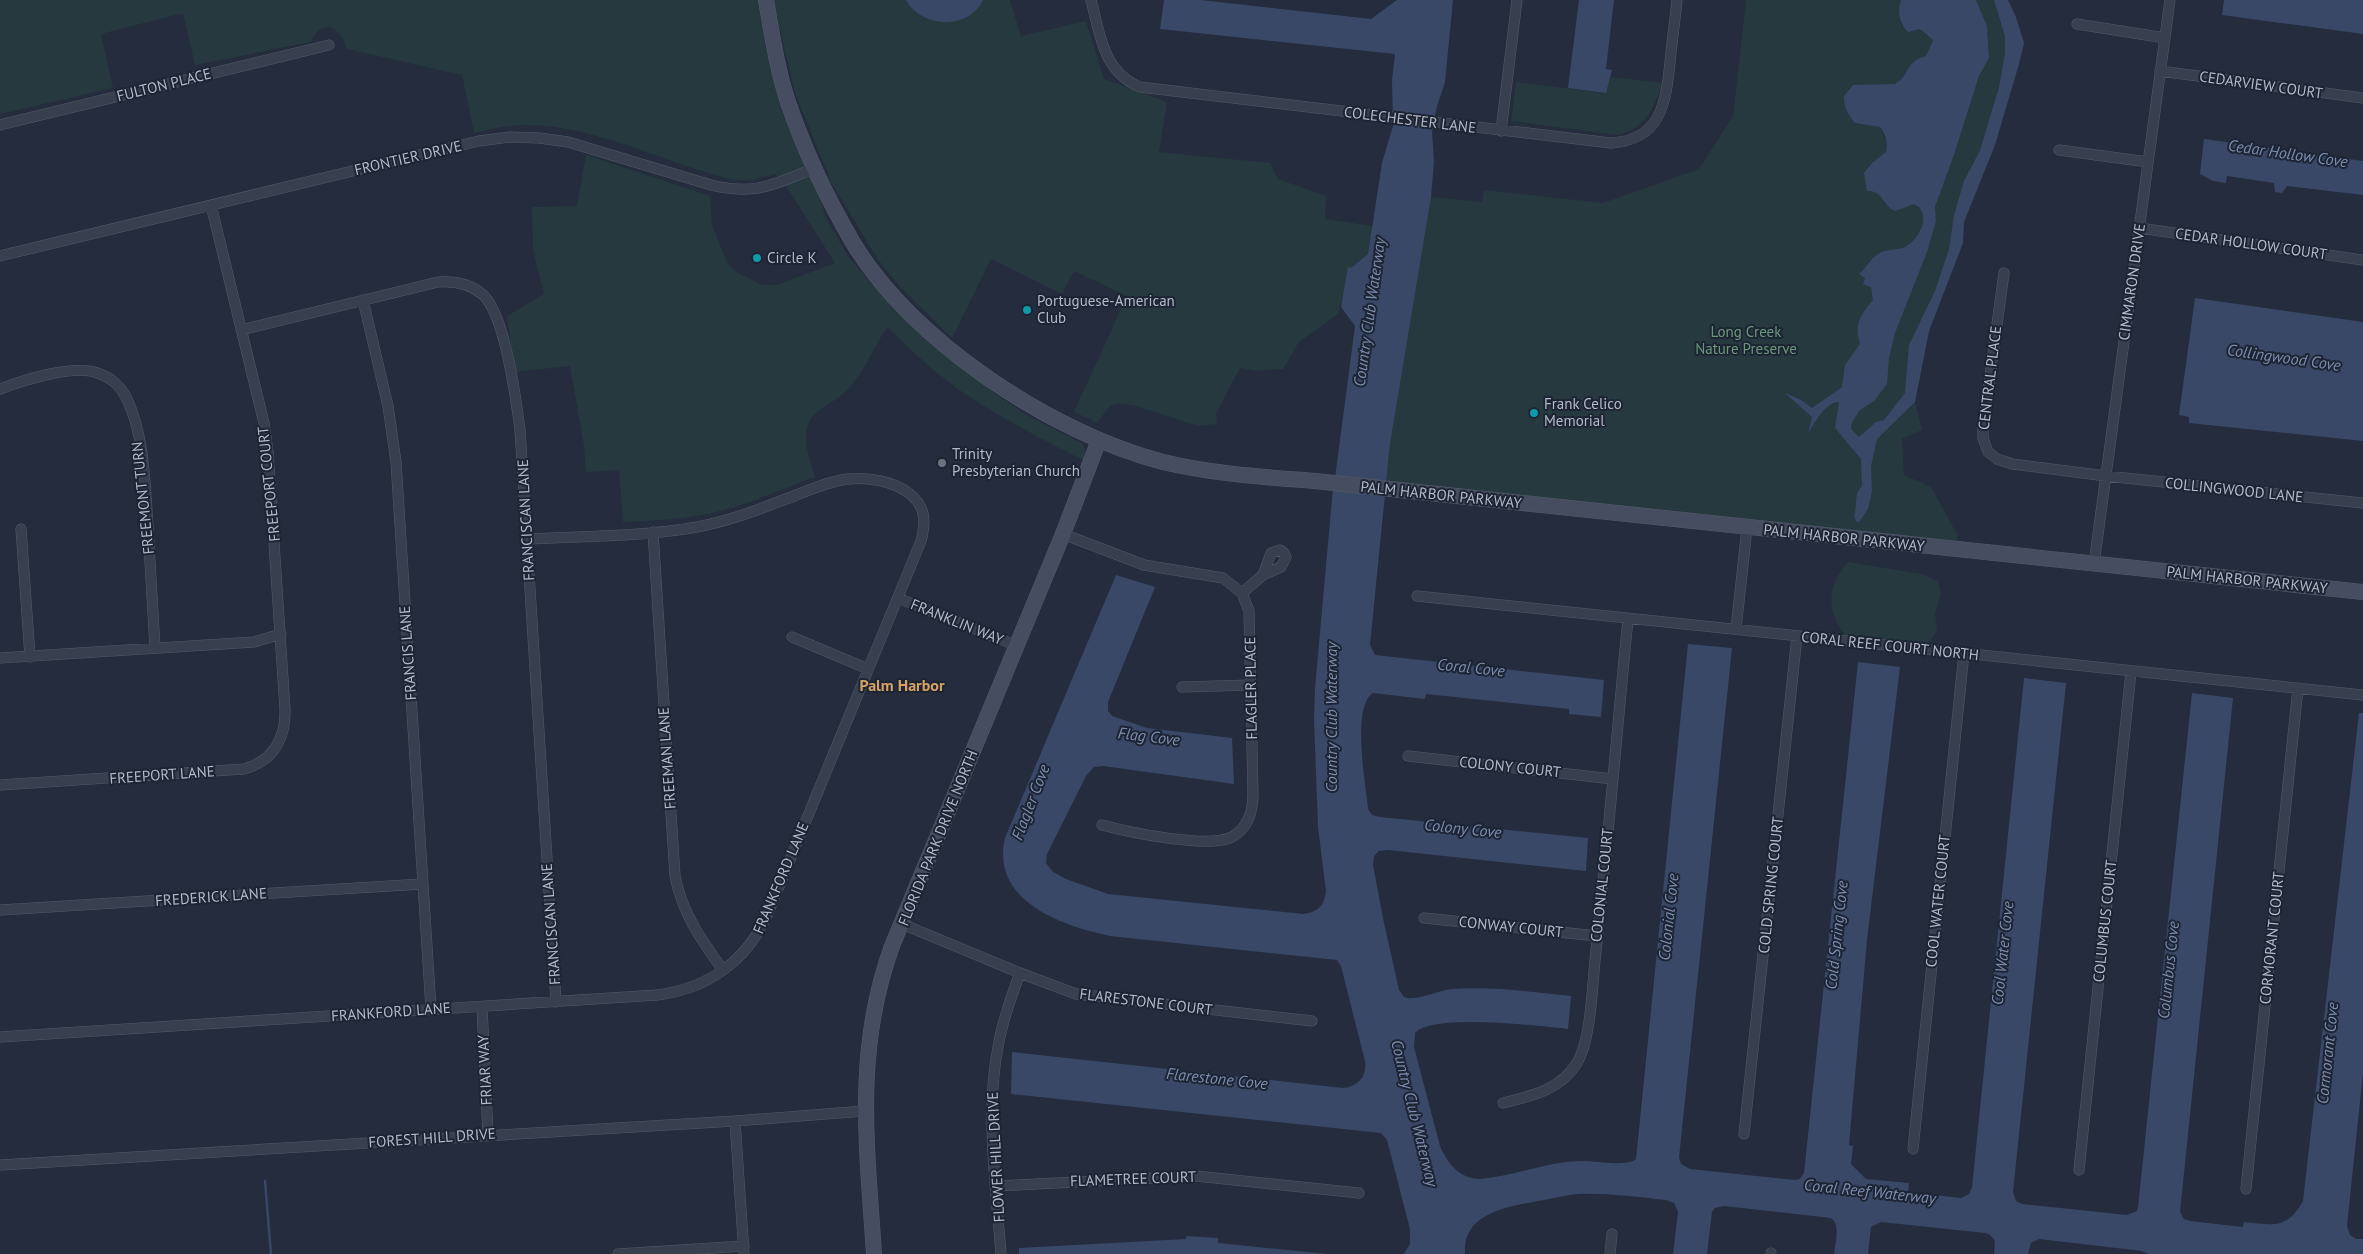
<svg xmlns="http://www.w3.org/2000/svg" width="2363" height="1254" font-family="'PT Sans',sans-serif">
  <style>
    .green { fill: #26393f }
    .water { fill: #394867 }
    .lines { fill: none; stroke-linecap: round; stroke-linejoin: round }
    .stream { stroke: #394867; stroke-width: 2.5 }
    .street-casing { stroke: #535a69; stroke-width: 11 }
    .secondary-casing { stroke: #535a69; stroke-width: 16 }
    .street { stroke: #383f4e; stroke-width: 10 }
    .secondary { stroke: #464d61; stroke-width: 15 }
    .culture-dot { fill: #0f9aa8; stroke: #1d2433; stroke-width: 2 }
    .worship-dot { fill: #6b7280; stroke: #1d2433; stroke-width: 2 }
    .labels { text-anchor: middle; stroke-width: 4; stroke-linejoin: round; paint-order: stroke }
    .street-label { font-size: 15px; fill: #b4bac9; stroke: #1d2433 }
    .poi-label { font-size: 15px; fill: #b4bac9; stroke: #1d2433; text-anchor: start }
    .park-label { font-size: 15px; fill: #6b9a7b; stroke: #1d2433 }
    .water-label { font-size: 16px; font-style: italic; fill: #7c8db1; stroke: #1d2433 }
    .neighbourhood-label { font-size: 16px; font-weight: bold; fill: #d5a263; stroke: #1d2433 }
  </style>
  <rect width="100%" height="100%" fill="#242c3e"/>
  <!-- green -->
  <path class="green" d="M0,0H760L826,218L848,256L873,286L899,310L995,394L1027,415L1083,444L1086,453L1085,461C1043,440 1001,418 962,392C935,373 911,350 887,327C875,346 865,369 851,386C841,398 828,403 817,412C797,430 809,456 815,477C782,489 750,504 716,512C685,519 654,521 623,522L619,470L586,472L584,446L570,366L515,372L507,316L544,294L533,250L532,207L577,206L586,155L710,196L712,225L727,262L736,272L762,285H777L835,263L786,186L775,174L752,180H734C667,164 595,125 527,125C509,125 492,129 474,133L462,75L347,49C340,27 323,16 311,42L195,65L183,13L101,34L113,88L0,114Z
    M773,0H1010L1021,36L1086,21L1104,79L1167,102L1159,152L1270,163L1278,179L1326,196L1325,219L1373,226L1368,254L1351,268L1338,314L1299,342L1283,369L1256,371L1240,368L1216,413L1217,424L1198,426L1133,405L1116,404L1110,406L1097,423L1074,412L1127,296L1074,271L1062,294L991,259L952,338L900,287L879,261L832,184L795,93Z
    M1746,0H1901L1899,19L1902,26L1914,31L1920,29L1933,40L1926,56C1907,60 1907,78 1895,85H1853L1855,123L1880,127L1888,145L1886,152L1873,162L1935,207L1954,155L1979,76L1989,58L1987,26L1976,0H1994L2005,37V53L1999,87L1980,150L1964,181L1963,243L1929,331L1915,402L1922,430L1902,439L1904,475L1931,487L1957,534V542L1386,482L1390,444L1431,197L1482,202L1484,190L1603,203L1699,169L1733,116Z
    M1611,77L1663,83C1654,108 1646,128 1618,135L1511,121L1516,82L1605,93Z
    M1848,562L1922,574L1938,581L1941,594L1935,613L1937,631L1928,644L1846,637C1826,610 1826,588 1848,562Z"/>
  <!-- water -->
  <path class="water" d="M906,0H983C969,30 922,29 906,0Z
    M1164,0H1201L1371,19L1397,0H1453L1445,82L1437,106L1432,132L1434,161L1431,197L1390,444L1386,482L1335,478L1355,326L1341,307L1348,267L1351,268L1368,254L1382,163L1393,126L1392,81L1395,54L1160,29Z
    M1579,0H1614L1606,69L1612,70L1606,93L1568,88Z
    M1901,0H1976L1987,26L1989,58L1979,76L1954,155L1935,207L1936,221L1927,252L1895,333L1889,358L1887,384L1874,401L1860,410L1852,422L1851,429L1859,437L1876,422L1884,420L1905,393L1909,345L1935,291L1949,249L1954,215L1964,181L1980,150L1999,87L2005,53V37L1994,0H2008L2016,17L2024,43L2019,64L1995,145L1964,222L1963,243L1929,331L1915,402L1877,439L1871,466L1872,491L1868,509L1859,522L1856,521L1854,516C1858,505 1853,495 1862,486L1861,459L1835,428L1839,402C1825,402 1814,424 1808,434L1812,417L1785,393L1801,400L1812,408L1842,387L1845,365L1860,344C1854,324 1860,315 1873,300L1871,287L1863,284L1865,278L1859,274C1868,267 1871,256 1882,252C1889,249 1898,250 1905,247C1918,240 1930,219 1919,207L1914,204L1895,211C1883,206 1883,190 1867,191L1864,173L1873,162L1886,152C1888,142 1886,135 1880,127L1855,123C1848,115 1844,108 1844,96L1853,85L1895,84C1909,77 1905,61 1926,56L1933,40L1920,29L1908,32C1899,23 1897,12 1901,0Z
    M2224,0H2363V34L2222,15Z
    M2204,139L2363,161V195L2287,186L2282,193L2275,192L2274,183L2227,176L2226,183L2213,181L2200,174Z
    M2195,298L2363,322V441L2189,423V417L2179,415Z
    M1333,488L1385,494L1370,645L1375,655L1604,680L1601,717L1569,714V709L1426,694L1425,699L1373,693C1351,707 1366,785 1368,809L1372,815L1380,817L1588,838L1586,871L1388,850L1379,851L1374,856L1373,865L1384,923L1399,990L1404,997C1415,1002 1439,990 1452,989C1492,986 1532,992 1571,996L1568,1029C1539,1026 1434,1013 1415,1033L1414,1047L1440,1146C1447,1163 1460,1179 1480,1179C1515,1176 1548,1161 1583,1161C1596,1161 1627,1167 1636,1159L1688,644L1732,648L1679,1158L1681,1164L1690,1169L1795,1180L1800,1179L1804,1173L1858,662L1900,667L1867,940L1849,1145L1853,1146L1851,1164L1866,1179L1909,1183L1908,1192L1961,1198L1969,1194L1972,1187L2024,678L2066,683L2013,1192L2016,1201L2022,1204L2127,1215L2137,1211L2138,1207L2192,693L2233,698L2180,1212L2184,1219L2190,1221L2243,1227L2244,1222C2273,1225 2287,1230 2303,1201L2359,713H2363V1073L2347,1226L2350,1235L2356,1239H2363V1254H2148L2142,1251L2039,1239L2031,1243L2028,1254H1994L1995,1241L1990,1235L1985,1233L1881,1222L1871,1227L1868,1254H1834C1835,1243 1841,1225 1831,1218L1724,1206L1715,1208L1712,1212L1707,1254H1673L1678,1212L1674,1203L1666,1200C1637,1197 1607,1193 1578,1194C1566,1195 1555,1198 1544,1200C1512,1206 1462,1211 1465,1254H1404L1410,1244V1229L1387,1140L1381,1133L1011,1094L1012,1052L1343,1088C1359,1086 1367,1076 1365,1061L1341,966L1337,960L1110,936C1062,926 990,901 1005,838L1116,575L1155,587L1108,702V711L1112,716L1147,728L1232,738L1234,784L1103,766L1094,767L1086,776L1047,854L1046,863L1053,872L1066,879L1108,894L1303,914C1317,913 1325,905 1326,891L1318,827L1314,719L1315,688Z
    M1186,1236L1218,1238V1243L1328,1254H1019V1248L1186,1239Z"/>
  <g class="lines">
    <!-- stream -->
    <path class="stream" d="M265,1181L271,1254"/>
    <defs>
      <path id="street" d="M1091,0C1100,34 1103,72 1140,87L1611,143C1661,140 1666,103 1670,62C1672,41 1675,21 1677,0
        M2077,24L2165,38
        M2160,71L2363,98
        M0,125L329,45
        M1501,131L1517,0
        M2059,150L2148,162
        M2139,228L2363,260
        M0,256L394,161L479,141L510,137L539,138L568,142L711,185C756,196 775,184 815,168
        M2004,273L1983,427V438L1988,452L1997,459L2012,464L2106,476L2363,503
        M363,300L388,406L396,462L431,1009
        M241,330L438,282C454,281 469,283 482,294C505,313 516,399 520,430L556,1002
        M0,389C24,380 76,363 100,374C112,378 122,388 127,399C145,437 145,486 148,527C150,567 153,608 155,648
        M21,529L30,657
        M653,532L675,876C682,913 702,941 723,970
        M1063,534L1144,565L1223,578L1242,593L1249,611L1253,794C1253,811 1248,828 1232,837C1208,849 1128,832 1102,825
        M2094,564L2170,0
        M1242,593L1263,575L1281,567L1286,557L1284,553L1280,550L1271,553L1263,575
        M1417,596L2363,695
        M898,598L1017,646
        M1736,629L1747,528
        M792,637L868,669
        M0,658L254,642L281,634
        M1182,687L1251,685
        M1408,756L1613,779
        M0,785L244,769C274,761 286,737 285,709L268,452L264,423L211,205
        M0,910L422,884
        M1424,918L1597,936
        M902,924L1020,973L1076,994L1312,1021
        M482,1007L488,1134
        M0,1037L657,995C708,989 748,960 768,913L921,541C926,522 926,507 910,494C894,481 868,477 848,479C830,481 812,489 794,496C762,508 731,521 697,527C641,537 583,536 527,539
        M1503,1103C1532,1096 1560,1090 1577,1063C1592,1038 1592,982 1596,951C1608,841 1617,730 1628,619
        M735,1121L744,1254
        M1744,1134L1797,636
        M1913,1149L1964,653
        M0,1165L735,1121L864,1111
        M2079,1170L2131,672
        M997,1186L1196,1176L1359,1193
        M2246,1189L2298,688
        M618,1254L744,1246
        M1001,1254C996,1186 985,1114 998,1047C1002,1022 1011,997 1020,973
        M1610,1254L1612,1234
        M1771,1254V1253"/>
      <path id="secondary" d="M766,0C772,34 777,69 788,102C804,149 827,198 852,241C910,340 1053,434 1163,462C1213,474 1264,477 1315,481L2363,592
        M874,1254C867,1146 854,1051 892,946L1063,534L1099,440"/>
    </defs>
    <!-- street casing -->
    <use href="#street" class="street-casing"/>
    <!-- secondary casing -->
    <use href="#secondary" class="secondary-casing"/>
    <!-- street -->
    <use href="#street" class="street"/>
    <!-- secondary -->
    <use href="#secondary" class="secondary"/>
  </g>
  <!-- markers -->
  <g class="culture-dot">
    <circle cx="757" cy="258" r="5"/>
    <circle cx="1027" cy="310" r="5"/>
    <circle cx="1534" cy="413" r="5"/>
  </g>
  <circle class="worship-dot" cx="942" cy="463" r="5"/>
  <g class="labels">
    <!-- street labels -->
    <g class="street-label">
      <text transform="translate(164 85) rotate(-14)" y="5">FULTON PLACE</text>
      <text transform="translate(2261 85) rotate(8)" y="5">CEDARVIEW COURT</text>
      <text transform="translate(1410 120) rotate(7)" y="5">COLECHESTER LANE</text>
      <text transform="translate(408 158) rotate(-13)" y="5">FRONTIER DRIVE</text>
      <text transform="translate(2251 244) rotate(8)" y="5">CEDAR HOLLOW COURT</text>
      <text transform="translate(2132 282) rotate(-82)" y="5">CIMMARON DRIVE</text>
      <text transform="translate(1990 378) rotate(-83)" y="5">CENTRAL PLACE</text>
      <text transform="translate(269 484) rotate(-96)" y="5">FREEPORT COURT</text>
      <text transform="translate(2234 490) rotate(6)" y="5">COLLINGWOOD LANE</text>
      <text transform="translate(1441 495) rotate(6)" y="5">PALM HARBOR PARKWAY</text>
      <text transform="translate(143 498) rotate(-96)" y="5">FREEMONT TURN</text>
      <text transform="translate(526 520) rotate(-93)" y="5">FRANCISCAN LANE</text>
      <text transform="translate(1844 538) rotate(6)" y="5">PALM HARBOR PARKWAY</text>
      <text transform="translate(2247 580) rotate(6)" y="5">PALM HARBOR PARKWAY</text>
      <text transform="translate(957 622) rotate(22)" y="5">FRANKLIN WAY</text>
      <text transform="translate(1890 646) rotate(6)" y="5">CORAL REEF COURT NORTH</text>
      <text transform="translate(408 653) rotate(-94)" y="5">FRANCIS LANE</text>
      <text transform="translate(1251 688) rotate(-91)" y="5">FLAGLER PLACE</text>
      <text transform="translate(667 758) rotate(-94)" y="5">FREEMAN LANE</text>
      <text transform="translate(1510 767) rotate(6)" y="5">COLONY COURT</text>
      <text transform="translate(162 775) rotate(-4)" y="5">FREEPORT LANE</text>
      <text transform="translate(938 838) rotate(-68)" y="5">FLORIDA PARK DRIVE NORTH</text>
      <text transform="translate(781 878) rotate(-67)" y="5">FRANKFORD LANE</text>
      <text transform="translate(1602 885) rotate(-84)" y="5">COLONIAL COURT</text>
      <text transform="translate(1771 885) rotate(-84)" y="5">COLD SPRING COURT</text>
      <text transform="translate(211 897) rotate(-4)" y="5">FREDERICK LANE</text>
      <text transform="translate(1938 901) rotate(-84)" y="5">COOL WATER COURT</text>
      <text transform="translate(2105 921) rotate(-84)" y="5">COLUMBUS COURT</text>
      <text transform="translate(551 924) rotate(-94)" y="5">FRANCISCAN LANE</text>
      <text transform="translate(1511 927) rotate(6)" y="5">CONWAY COURT</text>
      <text transform="translate(2272 938) rotate(-84)" y="5">CORMORANT COURT</text>
      <text transform="translate(1146 1002) rotate(7)" y="5">FLARESTONE COURT</text>
      <text transform="translate(391 1012) rotate(-4)" y="5">FRANKFORD LANE</text>
      <text transform="translate(485 1070) rotate(-93)" y="5">FRIAR WAY</text>
      <text transform="translate(432 1138) rotate(-4)" y="5">FOREST HILL DRIVE</text>
      <text transform="translate(996 1157) rotate(-93)" y="5">FLOWER HILL DRIVE</text>
      <text transform="translate(1133 1179) rotate(-2)" y="5">FLAMETREE COURT</text>
    </g>
    <!-- poi labels -->
    <g class="poi-label">
      <text x="767" y="263">Circle K</text>
      <text x="1037" y="306">Portuguese-American<tspan x="1037" dy="17">Club</tspan></text>
      <text x="1544" y="409">Frank Celico<tspan x="1544" dy="17">Memorial</tspan></text>
      <text x="952" y="459">Trinity<tspan x="952" dy="17">Presbyterian Church</tspan></text>
    </g>
    <!-- park labels -->
    <g class="park-label">
      <text x="1746" y="337">Long Creek<tspan x="1746" dy="17">Nature Preserve</tspan></text>
    </g>
    <!-- water labels -->
    <g class="water-label">
      <text transform="translate(2288 153) rotate(8)" y="6">Cedar Hollow Cove</text>
      <text transform="translate(1369 312) rotate(-82)" y="6">Country Club Waterway</text>
      <text transform="translate(2284 357) rotate(8)" y="6">Collingwood Cove</text>
      <text transform="translate(1471 667) rotate(6)" y="6">Coral Cove</text>
      <text transform="translate(1331 717) rotate(-90)" y="6">Country Club Waterway</text>
      <text transform="translate(1149 736) rotate(7)" y="6">Flag Cove</text>
      <text transform="translate(1030 802) rotate(-69)" y="6">Flagler Cove</text>
      <text transform="translate(1463 828) rotate(6)" y="6">Colony Cove</text>
      <text transform="translate(1668 917) rotate(-84)" y="6">Colonial Cove</text>
      <text transform="translate(1836 935) rotate(-84)" y="6">Cold Spring Cove</text>
      <text transform="translate(2002 953) rotate(-84)" y="6">Cool Water Cove</text>
      <text transform="translate(2168 970) rotate(-84)" y="6">Columbus Cove</text>
      <text transform="translate(2327 1053) rotate(-84)" y="6">Cormorant Cove</text>
      <text transform="translate(1217 1078) rotate(6)" y="6">Flarestone Cove</text>
      <text transform="translate(1415 1113) rotate(76)" y="6">Country Club Waterway</text>
      <text transform="translate(1870 1191) rotate(6)" y="6">Coral Reef Waterway</text>
    </g>
    <!-- neighbourhood labels -->
    <g class="neighbourhood-label">
      <text x="902" y="691">Palm Harbor</text>
    </g>
  </g>
</svg>
